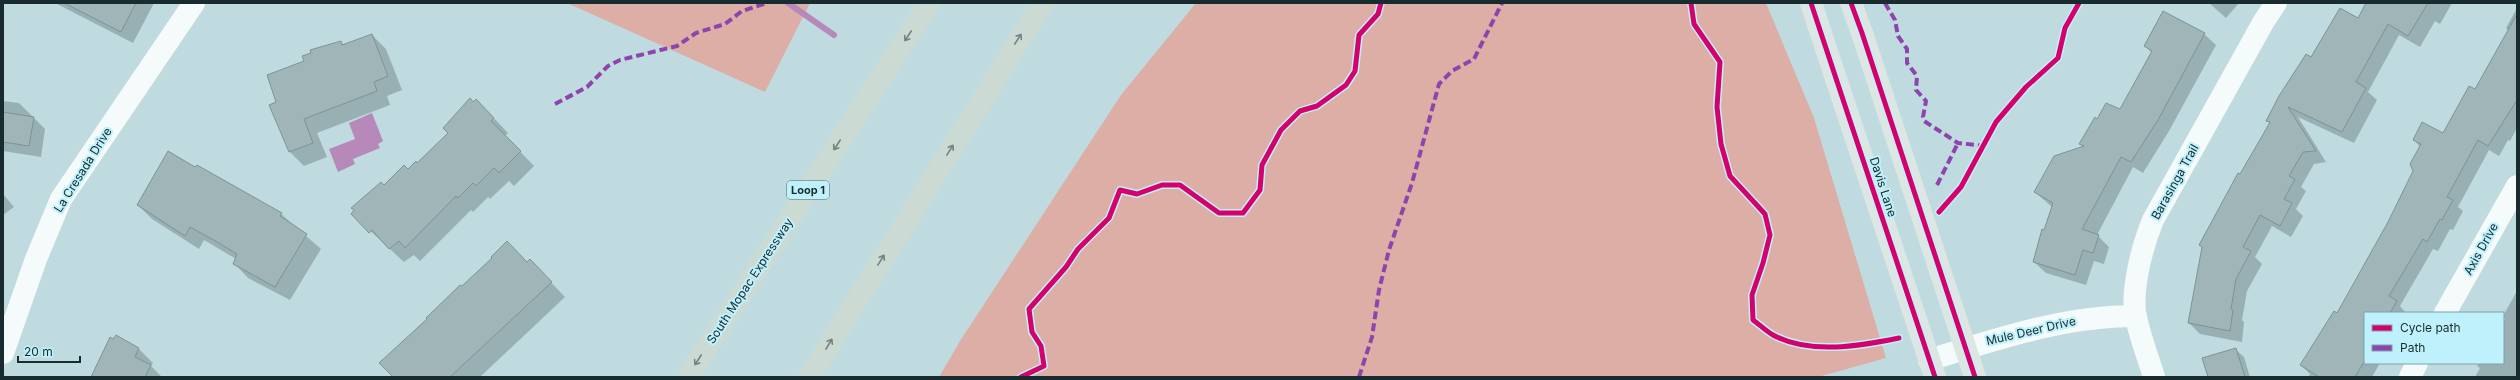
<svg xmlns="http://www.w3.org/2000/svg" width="2520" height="380" font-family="Inter,sans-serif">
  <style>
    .forest { fill: #dcaea5 }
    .water { fill: #b788ba }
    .shadow { fill: #0003 }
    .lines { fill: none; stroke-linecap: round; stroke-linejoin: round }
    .stream { stroke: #b788ba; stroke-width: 6 }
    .building { fill: #9fb5b7; stroke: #7d9495 }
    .minor { stroke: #f5fafa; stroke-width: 22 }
    .major { stroke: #dce7e3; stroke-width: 22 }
    .highway { stroke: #cbdad3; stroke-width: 22 }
    .quiet { stroke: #8e44ad; stroke-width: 4; stroke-dasharray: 8 4; stroke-linecap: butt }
    .cycleway-casing { stroke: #bef1fc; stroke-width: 8 }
    .cycleway { stroke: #d6006c; stroke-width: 5 }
    .oneway { stroke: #728382 }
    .labels { text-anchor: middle; stroke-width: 4; stroke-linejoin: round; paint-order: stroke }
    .shield { fill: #bef1fc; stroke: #4a676d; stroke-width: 1 }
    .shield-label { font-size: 11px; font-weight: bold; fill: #182c30 }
    .street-label { font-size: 12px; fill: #182c30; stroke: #bef1fc }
  </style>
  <rect width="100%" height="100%" fill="#bfdbe0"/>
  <!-- forest -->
  <path class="forest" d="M567,3H810L765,92Z
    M1196,3H1766L1814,118L1886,358L1818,377H939L960,341L1121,95Z"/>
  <!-- water -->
  <path class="water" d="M372,113L383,141L378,144L380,148L353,159L355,164L338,172L329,149L355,139L349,123Z"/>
  <!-- shadow -->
  <path class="shadow" d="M55,3H154L133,43Z
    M2209,3H2239L2226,18Z
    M2368,3H2452L2440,24L2435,21L2420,47L2399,35L2368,92L2377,100L2354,143L2298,117L2326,162L2314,164L2301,187L2306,191L2296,209L2303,216L2291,237L2272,226L2255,257L2262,264L2247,291L2242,320L2244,322L2242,342L2200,334L2189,323L2203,248L2200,245L2270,123L2268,120L2311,58L2358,19Z
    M2517,8V128L2510,141L2508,140L2499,156L2489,150L2458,207L2463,211L2453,230L2450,229L2438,251L2433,249L2400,306L2406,313H2365V363H2380L2372,377H2308L2310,374L2301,365L2338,314L2389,222L2414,171L2420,147L2414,140L2443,135L2476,91L2509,31L2506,28Z
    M2204,34L2216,45L2169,131L2143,173L2133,167L2097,235L2109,247L2104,264L2094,261L2086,285L2046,273L2034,262L2052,207L2035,192L2084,147L2081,144L2098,120L2120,111L2152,53L2145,46Z
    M372,35L386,49L402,90L387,96L390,105L317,133L327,157L304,166L290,152L278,102L305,62L340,42L344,45Z
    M3,101L19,103L45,129L41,157L3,151Z
    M490,114L508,133L505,136L534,166L514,186L509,181L490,199L488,197L473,212L471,210L420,261L414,255L404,262L352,214L384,187Z
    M197,166L281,214L321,249L290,300L248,278L234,263L236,259L204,240L199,249L152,219L138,205Z
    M3,194L14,207L3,215Z
    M544,275L565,297L480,377H394L462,288Z
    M2517,291V377H2475L2480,368L2477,366L2479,363H2503V322L2505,319L2503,316Z
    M116,337L139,349L153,363L151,366L162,377H96Z
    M2235,349L2244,357L2250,377H2208Z"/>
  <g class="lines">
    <!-- stream -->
    <path class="stream" d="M788,3L834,35"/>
  </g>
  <!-- building -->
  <path class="building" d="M64,3H136L121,32Z
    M2366,3H2428L2408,36L2388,24L2356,82L2366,88L2342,132L2288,107L2316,151L2303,152L2289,176L2295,179L2284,199L2292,203L2280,226L2260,215L2243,247L2251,251L2236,279L2231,309L2233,310L2230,331L2188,323L2202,247L2199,245L2238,173L2240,174L2265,131L2270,122L2266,121L2279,96L2306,54L2311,57L2340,8L2358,18Z
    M2163,11L2205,33L2158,120L2131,162L2121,157L2082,229L2099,235L2093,253L2083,250L2075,275L2033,262L2042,229L2044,230L2053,203L2034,192L2054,156L2084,146L2079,144L2095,117L2097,119L2106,103L2120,109L2152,51L2144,46Z
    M2517,14V100L2488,146L2478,140L2447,197L2453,200L2442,220L2440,219L2427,242L2423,239L2389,296L2397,301L2390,313H2365V360L2355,377H2319L2300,365L2334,311L2337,313L2388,222L2413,171L2410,164L2421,144L2413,140L2422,122L2443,133L2469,86L2475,89Z
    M372,34L388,76L374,82L377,91L304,119L313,143L289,152L269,105L276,102L267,75L304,61L302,56L311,53L310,50L341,41L342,45Z
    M470,98L473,102L476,99L494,118L491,121L521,151L499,173L494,168L476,186L473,183L458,198L456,196L405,248L399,241L389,249L372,230L369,233L351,214L354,210L351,208L381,182L384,185L404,165L408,169L416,161L417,163L448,133L443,128Z
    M3,112L34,117L29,146L3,142Z
    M168,151L195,167L197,165L282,213L280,216L307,234L275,287L233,264L237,254L219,243L190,227L185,236L137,205Z
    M507,241L527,262L530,259L552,282L450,377H393L379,363L427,319L426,318L460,285L462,286L492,258L491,257Z
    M116,335L139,348L135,357L151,365L145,377H91L110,337L113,339Z
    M2236,348L2245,377H2208L2202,358Z"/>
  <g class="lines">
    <!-- minor -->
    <path class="minor" d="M2445,313L2517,186
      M3,353L36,259L61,199L194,3
      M1929,360C1997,339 2064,316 2135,316
      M2154,377C2148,357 2140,337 2136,317C2130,292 2143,244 2153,220L2264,21L2276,3
      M2410,377L2417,363"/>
    <!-- major -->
    <path class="major" d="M1811,3L1935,377
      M1851,3L1862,33L1975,377"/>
    <!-- highway -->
    <path class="highway" d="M688,377L929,3
      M809,377L1043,3"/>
    <!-- quiet -->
    <path class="quiet" d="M1885,3L1895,20L1898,36L1907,49V63L1917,76L1916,90L1926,101L1923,117L1924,121L1958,143L1985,146
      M555,104L587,87L608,66L620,60L677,46L696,33L725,24L742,11L767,3
      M1937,185L1958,143
      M1359,377L1372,337L1379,290L1389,250L1412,183L1439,84L1452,71L1474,59L1502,3"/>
    <defs>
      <path id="cycleway" d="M1691,3L1694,24L1720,62L1717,107L1721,144L1730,176L1765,214L1770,235L1763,263L1752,295L1753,320C1760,325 1766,331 1773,335C1810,355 1860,346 1899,338
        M1811,3L1935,377
        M1851,3L1862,33L1975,377
        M1939,212L1961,187L1996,122L2026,87L2058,58L2065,28L2079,3
        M1021,377L1044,366L1041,346L1032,332L1029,309L1066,267L1078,249L1109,218L1120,190L1137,194L1162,185H1180L1219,213H1243L1260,190L1262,165L1281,130L1300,111L1317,106L1346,85L1355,71L1359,35L1378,14L1381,3"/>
    </defs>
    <!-- cycleway casing -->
    <use href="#cycleway" class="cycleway-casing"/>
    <!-- cycleway -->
    <use href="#cycleway" class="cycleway"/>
  </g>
  <!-- one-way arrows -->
  <defs><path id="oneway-shaft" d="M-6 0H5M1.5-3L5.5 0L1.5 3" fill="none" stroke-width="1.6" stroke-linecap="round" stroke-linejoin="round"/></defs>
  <g class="oneway">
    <use href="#oneway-shaft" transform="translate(908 36) rotate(123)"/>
    <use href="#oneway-shaft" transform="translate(1018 39) rotate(-57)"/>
    <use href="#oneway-shaft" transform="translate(837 145) rotate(123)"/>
    <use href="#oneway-shaft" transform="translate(950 150) rotate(-58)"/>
    <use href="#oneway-shaft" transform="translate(881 260) rotate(-58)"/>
    <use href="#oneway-shaft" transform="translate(829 344) rotate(-59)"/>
    <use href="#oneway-shaft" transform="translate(698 360) rotate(123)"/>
  </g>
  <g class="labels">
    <!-- shield labels -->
    <rect class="shield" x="787" y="181" width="42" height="18" rx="3"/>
    <g class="shield-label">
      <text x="808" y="194">Loop 1</text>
    </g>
    <!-- street labels -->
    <g class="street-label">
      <text transform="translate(83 170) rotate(-58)" y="4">La Cresada Drive</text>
      <text transform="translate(2175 182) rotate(-61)" y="4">Barasinga Trail</text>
      <text transform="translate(1883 187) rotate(72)" y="4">Davis Lane</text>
      <text transform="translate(2481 249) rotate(-61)" y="4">Axis Drive</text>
      <text transform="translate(750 281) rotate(-57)" y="4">South Mopac Expressway</text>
      <text transform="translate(2031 331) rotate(-13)" y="4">Mule Deer Drive</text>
    </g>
  </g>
  <!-- border -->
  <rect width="2520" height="380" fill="none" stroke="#182c30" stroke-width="8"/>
  <!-- legend -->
  <rect x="2364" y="312" width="140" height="52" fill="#bef1fc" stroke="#7ca2aa"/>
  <rect x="2372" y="325" width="20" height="6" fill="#d6006c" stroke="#7ca2aa"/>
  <text x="2400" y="332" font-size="12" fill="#182c30">Cycle path</text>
  <rect x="2372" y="345" width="20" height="6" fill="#8e44ad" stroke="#7ca2aa"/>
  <text x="2400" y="352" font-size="12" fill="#182c30">Path</text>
  <!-- scale -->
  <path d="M18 356v6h62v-6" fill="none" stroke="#182c30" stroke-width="2"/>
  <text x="24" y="356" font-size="12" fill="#182c30" stroke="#bef1fc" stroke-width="3" paint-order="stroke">20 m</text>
</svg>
